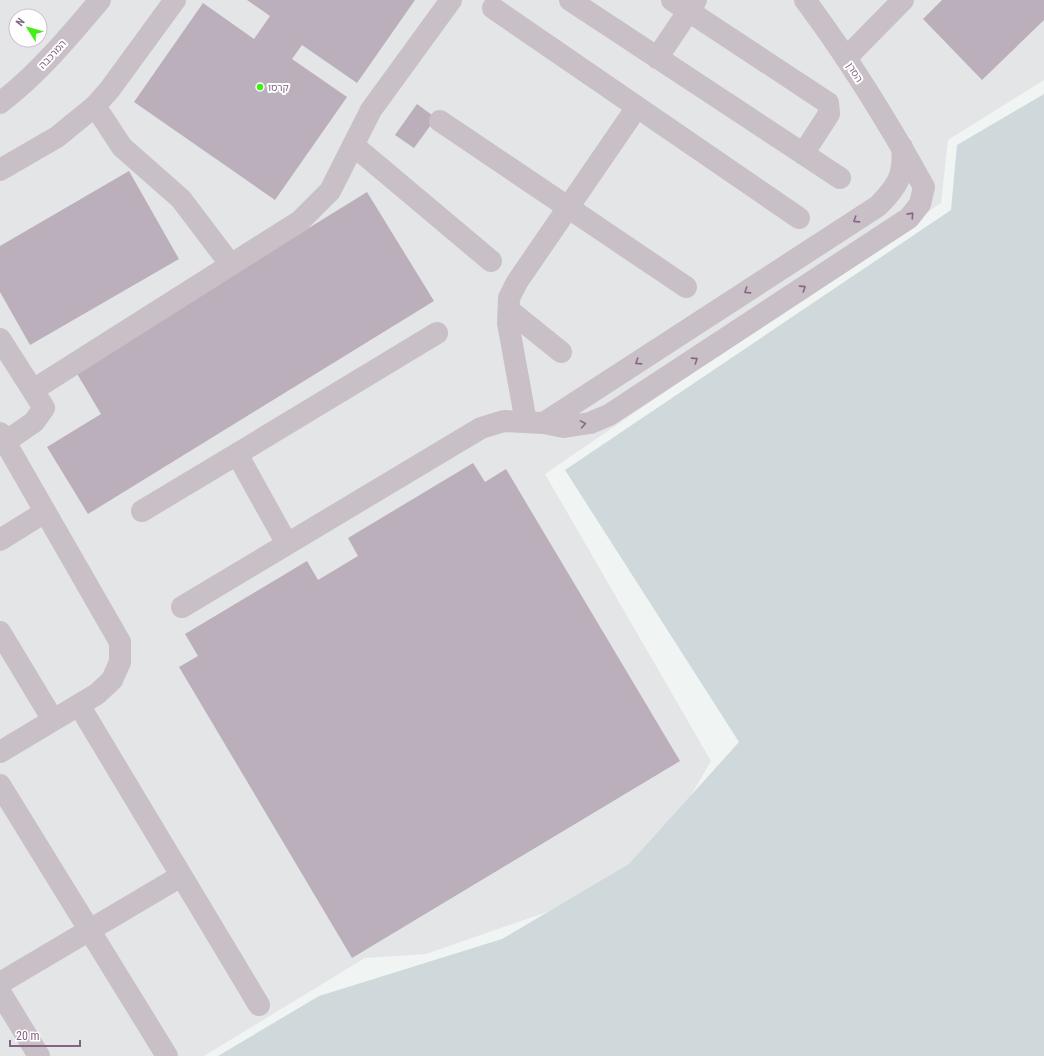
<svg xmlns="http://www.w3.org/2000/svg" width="1044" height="1056" font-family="'Roboto Condensed','Noto Sans Hebrew',sans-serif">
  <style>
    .built { fill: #e4e5e6; fill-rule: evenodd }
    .green { fill: #cfd8da }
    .building { fill: #bbafbc }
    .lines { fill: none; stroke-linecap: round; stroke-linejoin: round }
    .minor { stroke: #c8bfc7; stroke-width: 22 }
    .oneway { stroke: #876786 }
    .poi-dot { fill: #41ee17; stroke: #fff; stroke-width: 1.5 }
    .labels { text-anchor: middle; stroke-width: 4; stroke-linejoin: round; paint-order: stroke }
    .street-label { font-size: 10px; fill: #846283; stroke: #fff }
    .poi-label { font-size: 10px; fill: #846283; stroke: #fff; text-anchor: start }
  </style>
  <rect width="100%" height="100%" fill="#f0f5f3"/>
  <!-- built -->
  <path class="built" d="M0,0H1044V80L948,140L941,203L545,474L711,761L642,879L426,954L365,958L204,1056H0ZM16,16H40V40H16Z"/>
  <!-- green -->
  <path class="green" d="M1044,94V1056H218L319,996L502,939L629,864L739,742L565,470L951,210L957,145Z"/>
  <!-- building -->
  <path class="building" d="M247,0H415L357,83L302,45L292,59L347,97L275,200L134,102L203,3L254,39L270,16Z
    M942,0H1044V20L982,80L923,19Z
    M417,104L436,118L414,148L395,135Z
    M129,171L179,259L30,345L0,292V246Z
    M367,192L434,301L88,514L47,447L101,414L76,372Z
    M473,463L485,482L506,469L680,761L352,958L179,667L198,656L185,634L307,561L318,580L358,556L348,538Z"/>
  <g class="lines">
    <!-- minor -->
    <path class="minor" d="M570,0L840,178
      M672,0L828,103L829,114L803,154
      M493,8L799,218
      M657,58L696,0
      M846,58L903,0
      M0,103C38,74 69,37 100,0
      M95,106L122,147L181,199L231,265
      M440,121L686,287
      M353,145L491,261
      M0,170L57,137L95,106L110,89L175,0
      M509,310L561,352
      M0,339L44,408L34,422L5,442
      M33,390L300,221L330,191L371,110L451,0
      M526,422L508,323L509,298L517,282L637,107
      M544,423L878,206C897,187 905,175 902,147
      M0,433L120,642V662L112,680L97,694L0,752
      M237,454L437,333
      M142,511L237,454L287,544
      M0,540L45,512
      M182,607L481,428L504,421L544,423L564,427L590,423L609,415L909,218L920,204L924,187C888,122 849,59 805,0
      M0,632L53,720
      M79,705L259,1005
      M0,785L167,1056
      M0,983L181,876
      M0,992L39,1056"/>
  </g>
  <!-- one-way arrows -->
  <defs><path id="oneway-chevron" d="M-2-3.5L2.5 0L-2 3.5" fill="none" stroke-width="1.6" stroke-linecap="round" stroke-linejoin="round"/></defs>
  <g class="oneway">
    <use href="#oneway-chevron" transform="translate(911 215) rotate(-48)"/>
    <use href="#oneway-chevron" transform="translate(856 220) rotate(147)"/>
    <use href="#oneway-chevron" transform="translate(803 288) rotate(-33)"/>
    <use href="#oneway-chevron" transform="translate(747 291) rotate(147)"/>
    <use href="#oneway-chevron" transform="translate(695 360) rotate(-33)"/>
    <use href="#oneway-chevron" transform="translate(638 362) rotate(147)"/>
    <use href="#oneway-chevron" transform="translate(583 424) rotate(-10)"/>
  </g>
  <!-- markers -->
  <circle class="poi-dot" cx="260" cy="87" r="4"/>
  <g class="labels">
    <!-- street labels -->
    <g class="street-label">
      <text transform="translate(52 54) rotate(-47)" y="4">המרכבה</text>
      <text transform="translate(855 72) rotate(58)" y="4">הסרן</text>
    </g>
    <!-- poi labels -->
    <g class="poi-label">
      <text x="268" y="91">קרסו</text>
    </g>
  </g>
  <!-- north arrow -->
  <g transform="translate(28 28) rotate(307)"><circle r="19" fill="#ffffff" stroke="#cec0cd"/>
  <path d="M0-3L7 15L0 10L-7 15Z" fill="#41ee17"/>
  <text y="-6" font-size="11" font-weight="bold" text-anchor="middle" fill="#846283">N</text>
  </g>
  <!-- scale -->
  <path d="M10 1040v6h70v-6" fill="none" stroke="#846283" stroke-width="2"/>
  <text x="16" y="1040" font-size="12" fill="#846283" stroke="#ffffff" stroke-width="3" paint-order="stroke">20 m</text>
</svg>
